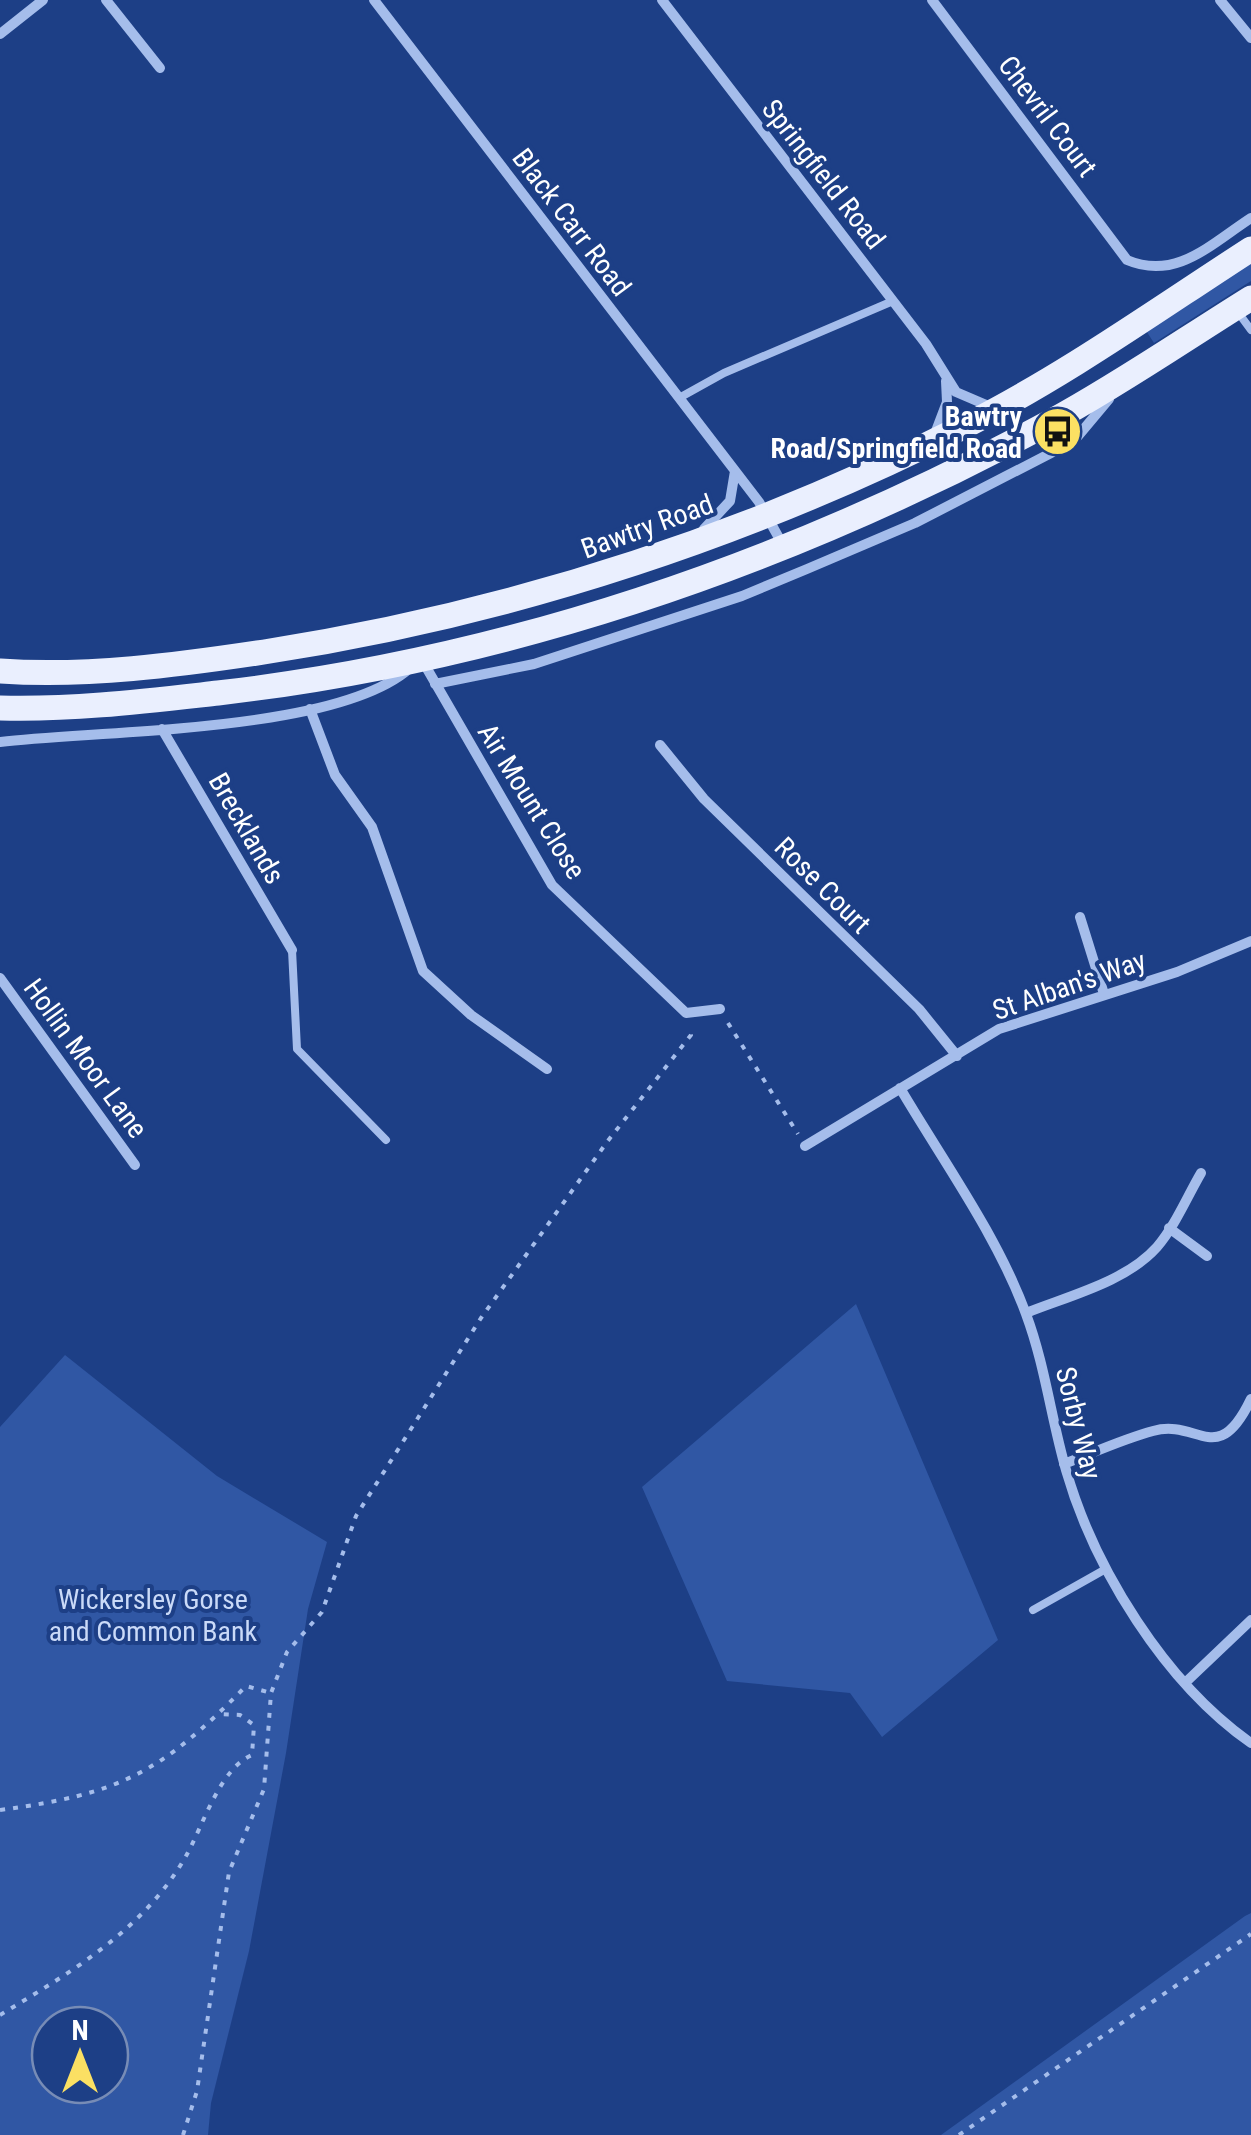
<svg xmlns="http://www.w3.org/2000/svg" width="1251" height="2135" font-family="'Roboto Condensed',sans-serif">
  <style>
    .green { fill: #3057a4; fill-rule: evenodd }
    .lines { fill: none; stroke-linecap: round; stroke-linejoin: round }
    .path { stroke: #a5bdeb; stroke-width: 4; stroke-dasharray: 5 8; stroke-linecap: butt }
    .service { stroke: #a5bdeb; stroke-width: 8 }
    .minor { stroke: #a5bdeb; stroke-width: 10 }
    .primary { stroke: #eaeffe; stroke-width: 25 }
    .labels { text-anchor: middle; stroke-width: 8; stroke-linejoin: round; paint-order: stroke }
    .street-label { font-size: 28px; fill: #fff; stroke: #1d3f86 }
    .poi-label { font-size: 28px; font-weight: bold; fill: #fff; stroke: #1d3f86; text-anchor: end }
    .park-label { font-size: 28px; fill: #cadaf8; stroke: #1d3f86 }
  </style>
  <rect width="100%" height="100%" fill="#1d3f86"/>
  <!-- green -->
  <path class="green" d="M1251,261V281L1154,343L1145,329Z
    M856,1304L998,1640L882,1737L850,1693L727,1681L642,1487Z
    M65,1355L217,1476L327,1542L308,1609L286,1753L249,1951L211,2103L208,2135H0V1427ZM50,2025H110V2085H50Z
    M1251,1913V2135H941L1245,1916Z"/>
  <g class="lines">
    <!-- path -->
    <path class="path" d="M728,1023L798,1134
      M0,1810C120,1794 161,1773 246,1686L271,1693
      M0,2015C71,1972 144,1930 186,1856C203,1826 220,1768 252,1755L254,1725L240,1715L217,1714
      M183,2135L197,2091L229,1872L264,1789L271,1693L287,1652L322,1612L356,1516L481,1318L607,1142L691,1035L690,1027
      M959,2135L1251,1934"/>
    <!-- service -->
    <path class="service" d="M1237,311L1251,330
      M679,398L724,373L893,301
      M292,950L297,1049L386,1140
      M1033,1610L1104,1570"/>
    <!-- minor -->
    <path class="minor" d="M106,0L160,68
      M374,0L759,502L784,547
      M662,0L926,344L956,392L991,407
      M932,0L1127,260C1176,281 1211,244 1251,218
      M1220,0L1251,38
      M0,34L43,0
      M936,431L947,402L946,381
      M704,529L730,501L735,471
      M422,660L552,885L686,1013L720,1009
      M435,684L534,664L742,596L807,569L915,523L1051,453L1078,436L1109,399
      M310,709L335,775L372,827L423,971L471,1015L547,1069
      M162,729L292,950
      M0,742C101,730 337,733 410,668
      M660,745L704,799L919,1009L957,1056
      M1080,917L1104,994
      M0,978L135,1165
      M900,1088C943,1161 997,1235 1026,1314C1045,1365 1051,1418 1066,1470C1094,1568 1165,1683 1251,1743
      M805,1146L999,1029L1177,972L1251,941
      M1169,1228L1207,1256
      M1026,1313C1068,1296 1126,1282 1157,1247C1175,1226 1187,1197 1201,1173
      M1064,1464C1093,1453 1123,1439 1153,1431C1198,1418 1217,1470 1251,1399
      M1186,1682L1251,1620"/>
    <!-- primary -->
    <path class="primary" d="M0,671C87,677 178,665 264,652C509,614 746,537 967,425C1066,375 1158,309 1251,249
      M0,708C73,710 146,701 218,693C512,659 793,561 1052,421C1120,384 1185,339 1251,298"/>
  </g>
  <!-- icons -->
  <defs>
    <symbol id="bus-disc" viewBox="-11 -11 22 22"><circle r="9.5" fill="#fbe063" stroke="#1d3f86"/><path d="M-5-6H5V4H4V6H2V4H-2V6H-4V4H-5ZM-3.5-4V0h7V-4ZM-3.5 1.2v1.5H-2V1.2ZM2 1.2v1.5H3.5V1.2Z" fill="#111"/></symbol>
  </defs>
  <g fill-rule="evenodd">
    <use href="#bus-disc" x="1030" y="404" width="55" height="55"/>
  </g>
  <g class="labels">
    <!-- street labels -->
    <g class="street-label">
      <text transform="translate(1048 116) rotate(53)" y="10">Chevril Court</text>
      <text transform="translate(824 174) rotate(52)" y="10">Springfield Road</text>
      <text transform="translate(572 222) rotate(53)" y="10">Black Carr Road</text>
      <text transform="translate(647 526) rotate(-20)" y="10">Bawtry Road</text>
      <text transform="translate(532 801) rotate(58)" y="10">Air Mount Close</text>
      <text transform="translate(247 828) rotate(60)" y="10">Brecklands</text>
      <text transform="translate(823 885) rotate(45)" y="10">Rose Court</text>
      <text transform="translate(1069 985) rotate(-19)" y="10">St Alban's Way</text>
      <text transform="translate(86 1058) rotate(54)" y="10">Hollin Moor Lane</text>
      <text transform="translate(1079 1423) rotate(76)" y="10">Sorby Way</text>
    </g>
    <!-- poi labels -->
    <g class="poi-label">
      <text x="1022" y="426">Bawtry<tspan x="1022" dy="32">Road/Springfield Road</tspan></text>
    </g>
    <!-- park labels -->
    <g class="park-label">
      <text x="153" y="1609">Wickersley Gorse<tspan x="153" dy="32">and Common Bank</tspan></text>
    </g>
  </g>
  <!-- north arrow -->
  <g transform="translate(80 2055)"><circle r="48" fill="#1d3f86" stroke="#778cb6" stroke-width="2.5"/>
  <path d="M0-8L18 38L0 25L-18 38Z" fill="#fbe063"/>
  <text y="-15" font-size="28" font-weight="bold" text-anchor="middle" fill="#ffffff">N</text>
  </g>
</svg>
